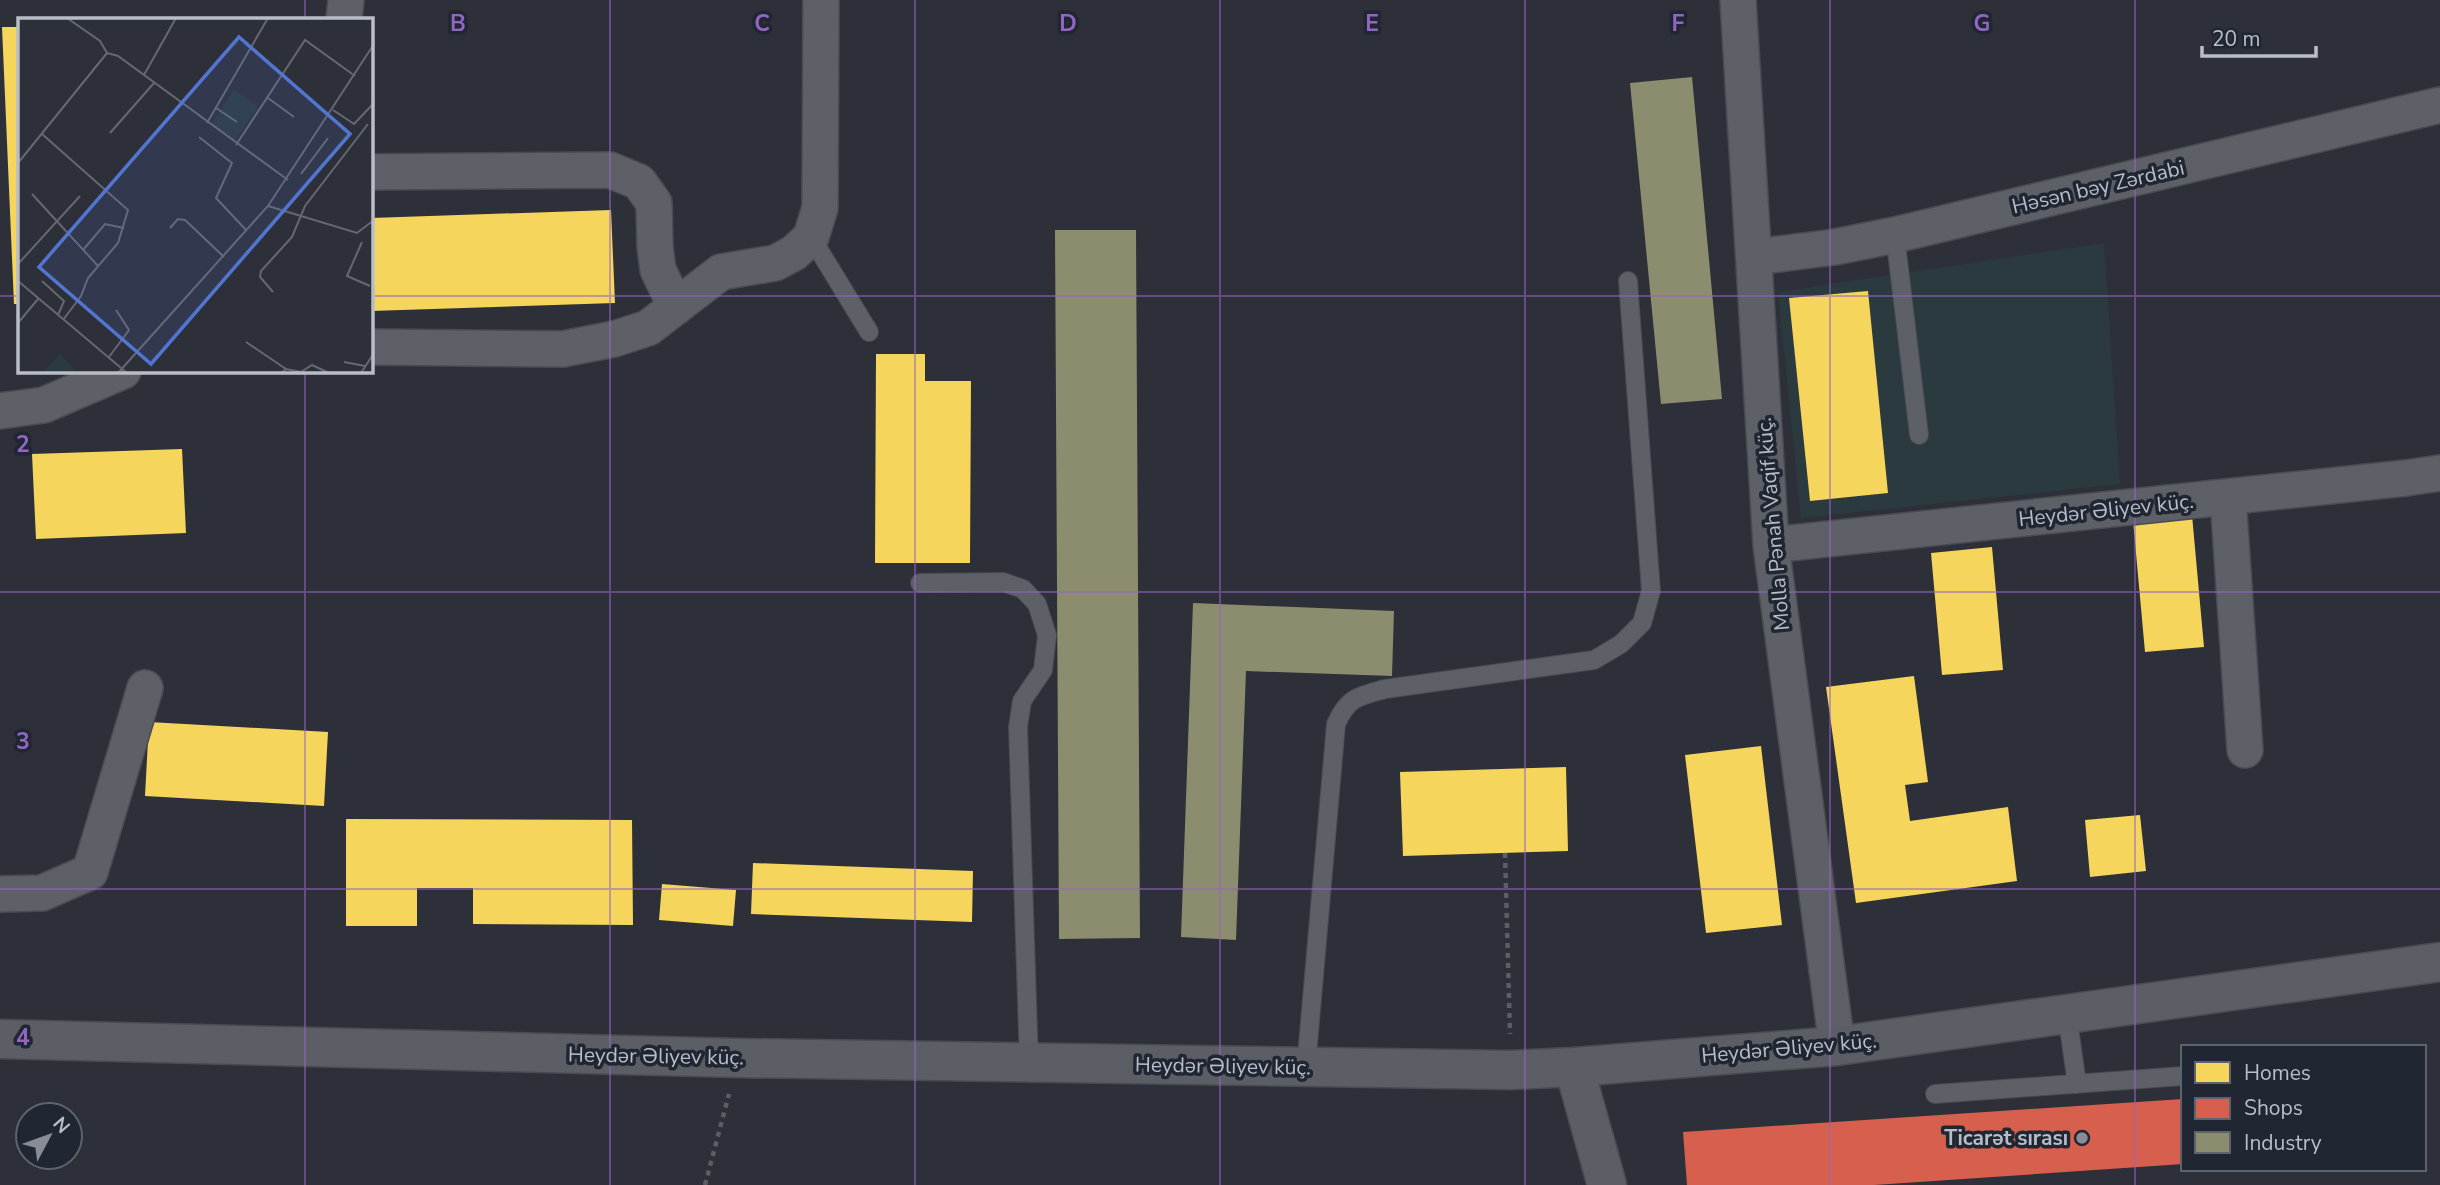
<svg xmlns="http://www.w3.org/2000/svg" width="2440" height="1185" font-family="'Nunito Sans',sans-serif">
  <style>
    .green { fill: #2b3a3e }
    .homes { fill: #f6d55c }
    .shops { fill: #d6604d }
    .industry { fill: #8c8c6e }
    .lines { fill: none; stroke-linecap: round; stroke-linejoin: round }
    .lane-casing { stroke: #494b51; stroke-width: 20 }
    .street-casing { stroke: #494b51; stroke-width: 38 }
    .secondary-casing { stroke: #494b51; stroke-width: 41 }
    .path { stroke: #5b5f64; stroke-width: 4.5; stroke-dasharray: 5 5; stroke-linecap: butt }
    .lane { stroke: #5d6066; stroke-width: 18 }
    .street { stroke: #5d6066; stroke-width: 35 }
    .secondary { stroke: #5b5e65; stroke-width: 38 }
    .grid { fill: none; stroke: #9366c3; stroke-width: 2; stroke-opacity: 0.55 }
    .poi-dot { fill: #878c96; stroke: #212633; stroke-width: 2.5 }
    .labels { text-anchor: middle; stroke-width: 7; stroke-linejoin: round; paint-order: stroke }
    .street-label { font-size: 21px; fill: #b8bdc8; stroke: #212633 }
    .poi-label { font-size: 21px; font-weight: bold; fill: #b8bdc8; stroke: #212633; text-anchor: end }
    .inset-road { fill: none; stroke: #656872; stroke-width: 2 }
    .view { fill: #5375d2; fill-opacity: 0.15; stroke: #5375d2; stroke-width: 3.5 }
    .inset-edge { fill: none; stroke: #b8bdc8; stroke-width: 3.5 }
    .grid-label { font-size: 23px; text-anchor: middle; font-weight: bold; fill: #9366c3; stroke: #212633; stroke-width: 7; stroke-linejoin: round; paint-order: stroke }
  </style>
  <rect width="100%" height="100%" fill="#2d3038"/>
  <!-- green -->
  <path class="green" d="M2104,243L2120,484L1801,518L1778,292Z"/>
  <!-- homes -->
  <path class="homes" d="M2,27H19V304H14Z
    M611,210L615,303L371,311V218Z
    M1868,291L1888,493L1810,501L1789,298Z
    M876,354H925V381H971L970,563H875Z
    M182,449L186,533L36,539L32,454Z
    M2192,515L2204,647L2145,652L2133,520Z
    M1992,547L2003,670L1942,675L1931,553Z
    M1914,676L1928,782L1905,785L1910,821L2008,807L2017,881L1856,903L1826,687Z
    M149,722L328,732L324,806L145,796Z
    M1761,746L1782,925L1706,933L1685,755Z
    M1566,767L1568,851L1403,856L1400,772Z
    M2140,815L2146,871L2090,877L2085,820Z
    M346,819L632,820L633,925L473,924V888H417V926H346Z
    M753,863L973,871L972,922L751,914Z
    M662,884L736,890L733,926L659,920Z"/>
  <!-- shops -->
  <path class="shops" d="M2183,1099V1164L1874,1185H1687L1683,1132Z"/>
  <!-- industry -->
  <path class="industry" d="M1692,77L1722,399L1661,404L1630,83Z
    M1055,230H1136L1140,938L1059,939Z
    M1193,603L1394,611L1392,676L1246,671L1236,940L1181,937Z"/>
  <g class="lines">
    <defs>
      <path id="lane" d="M1895,235L1919,435
        M811,237L869,332
        M920,583L1003,582L1023,589L1037,604L1047,635L1043,670L1022,701L1018,727L1029,1063
        M2067,1014L2077,1084
        M1306,1067L1336,724C1348,697 1359,696 1385,689L1594,660L1621,644L1642,623L1651,591L1628,281
        M1935,1094L2183,1076"/>
      <path id="street" d="M1738,0L1771,545L1837,1046
        M344,19L346,0
        M371,172L610,170L639,182L654,203L655,247L658,270L676,307
        M1754,257L1835,247L1895,235L2440,105
        M371,347L563,349L614,339L648,328L721,272L775,263L794,253L811,237L820,208L821,0
        M0,411L44,405L123,371
        M2228,497L2245,750
        M1771,545L2406,478L2440,473
        M0,894L42,893L90,872L145,688"/>
      <path id="secondary" d="M0,1039L738,1058L1511,1070L1574,1067L1837,1046L2440,962
        M1574,1067L1607,1185"/>
    </defs>
    <!-- lane casing -->
    <use href="#lane" class="lane-casing"/>
    <!-- street casing -->
    <use href="#street" class="street-casing"/>
    <!-- secondary casing -->
    <use href="#secondary" class="secondary-casing"/>
    <!-- path -->
    <path class="path" d="M1505,853L1510,1034
      M705,1185L729,1094"/>
    <!-- lane -->
    <use href="#lane" class="lane"/>
    <!-- street -->
    <use href="#street" class="street"/>
    <!-- secondary -->
    <use href="#secondary" class="secondary"/>
  </g>
  <!-- grid -->
  <path class="grid" d="M305,0V19M610,0V1185M915,0V1185M1220,0V1185M1525,0V1185M1830,0V1185M2135,0V1185M0,296H19M371,296H2440M305,371V1185M0,592H2440M0,889H2440"/>
  <!-- markers -->
  <circle class="poi-dot" cx="2082" cy="1138" r="7"/>
  <g class="labels">
    <!-- street labels -->
    <g class="street-label">
      <text transform="translate(2098 187) rotate(-13)" y="7">Həsən bəy Zərdabi</text>
      <text transform="translate(2106 510) rotate(-6)" y="7">Heydər Əliyev küç.</text>
      <text transform="translate(1773 524) rotate(-95)" y="7">Molla Pənah Vaqif küç.</text>
      <text transform="translate(1789 1048) rotate(-5)" y="7">Heydər Əliyev küç.</text>
      <text transform="translate(656 1056) rotate(1)" y="7">Heydər Əliyev küç.</text>
      <text transform="translate(1223 1066) rotate(1)" y="7">Heydər Əliyev küç.</text>
    </g>
    <!-- poi labels -->
    <g class="poi-label">
      <text x="2068" y="1145">Ticarət sırası</text>
    </g>
  </g>
  <!-- overview -->
  <g transform="translate(18 18)">
    <rect width="355" height="355" fill="#2d3038"/>
    <path d="M216,71L240,89L217,122L194,106ZM42,336L59,355H24Z" fill="#2b3a3e"/>
    <path class="inset-road" d="M49,0L82,23L89,35L100,38L270,162M126,57L158,0M250,80L276,99M198,90L219,104M315,92L336,106L356,85M189,105L250,0M92,115L136,65M24,116L110,192L100,225L70,260L63,278L45,302M181,119L214,145L198,180L229,213M218,127L287,22L337,58M0,145L89,35M283,156L310,120M14,176L80,248M250,188L339,215L356,202M152,210L160,201L167,202L206,239M344,224L329,258L352,268M65,232L87,206L106,210M0,246L62,178M0,263L109,355M24,263L46,283L40,297M255,274L242,259L243,253L274,219L287,188L350,106M0,305L20,281M228,324L268,351M91,339L111,312L98,292M326,344L347,348M100,355L250,188L356,26M263,355L268,351L283,354L294,347L311,355M343,355L356,335"/>
    <path class="view" d="M221,19L332,116L133,346L21,249Z"/>
    <rect width="355" height="355" class="inset-edge"/>
  </g>
  <g class="grid-label">
    <text x="458" y="31">B</text>
    <text x="762" y="31">C</text>
    <text x="1068" y="31">D</text>
    <text x="1372" y="31">E</text>
    <text x="1678" y="31">F</text>
    <text x="1982" y="31">G</text>
    <text x="23" y="452">2</text>
    <text x="23" y="749">3</text>
    <text x="23" y="1045">4</text>
  </g>
  <!-- legend -->
  <rect x="2181" y="1045" width="245" height="126" fill="#212633" stroke="#5d626f" stroke-width="2"/>
  <rect x="2195" y="1062" width="35" height="21" fill="#f6d55c" stroke="#5d626f" stroke-width="2"/>
  <text x="2244" y="1080" font-size="21" fill="#b8bdc8">Homes</text>
  <rect x="2195" y="1098" width="35" height="21" fill="#d6604d" stroke="#5d626f" stroke-width="2"/>
  <text x="2244" y="1115" font-size="21" fill="#b8bdc8">Shops</text>
  <rect x="2195" y="1132" width="35" height="21" fill="#8c8c6e" stroke="#5d626f" stroke-width="2"/>
  <text x="2244" y="1150" font-size="21" fill="#b8bdc8">Industry</text>
  <!-- north arrow -->
  <g transform="translate(49 1136) rotate(49)"><circle r="33" fill="#212633" stroke="#5d626f" stroke-width="2"/>
  <path d="M0-5L12 26L0 18L-12 26Z" fill="#878c96"/>
  <text y="-10" font-size="19" font-weight="bold" text-anchor="middle" fill="#b8bdc8">N</text>
  </g>
  <!-- scale -->
  <path d="M2202 46v10h114v-10" fill="none" stroke="#b8bdc8" stroke-width="3.5"/>
  <text x="2212" y="46" font-size="21" fill="#b8bdc8" stroke="#212633" stroke-width="5" paint-order="stroke">20 m</text>
</svg>
